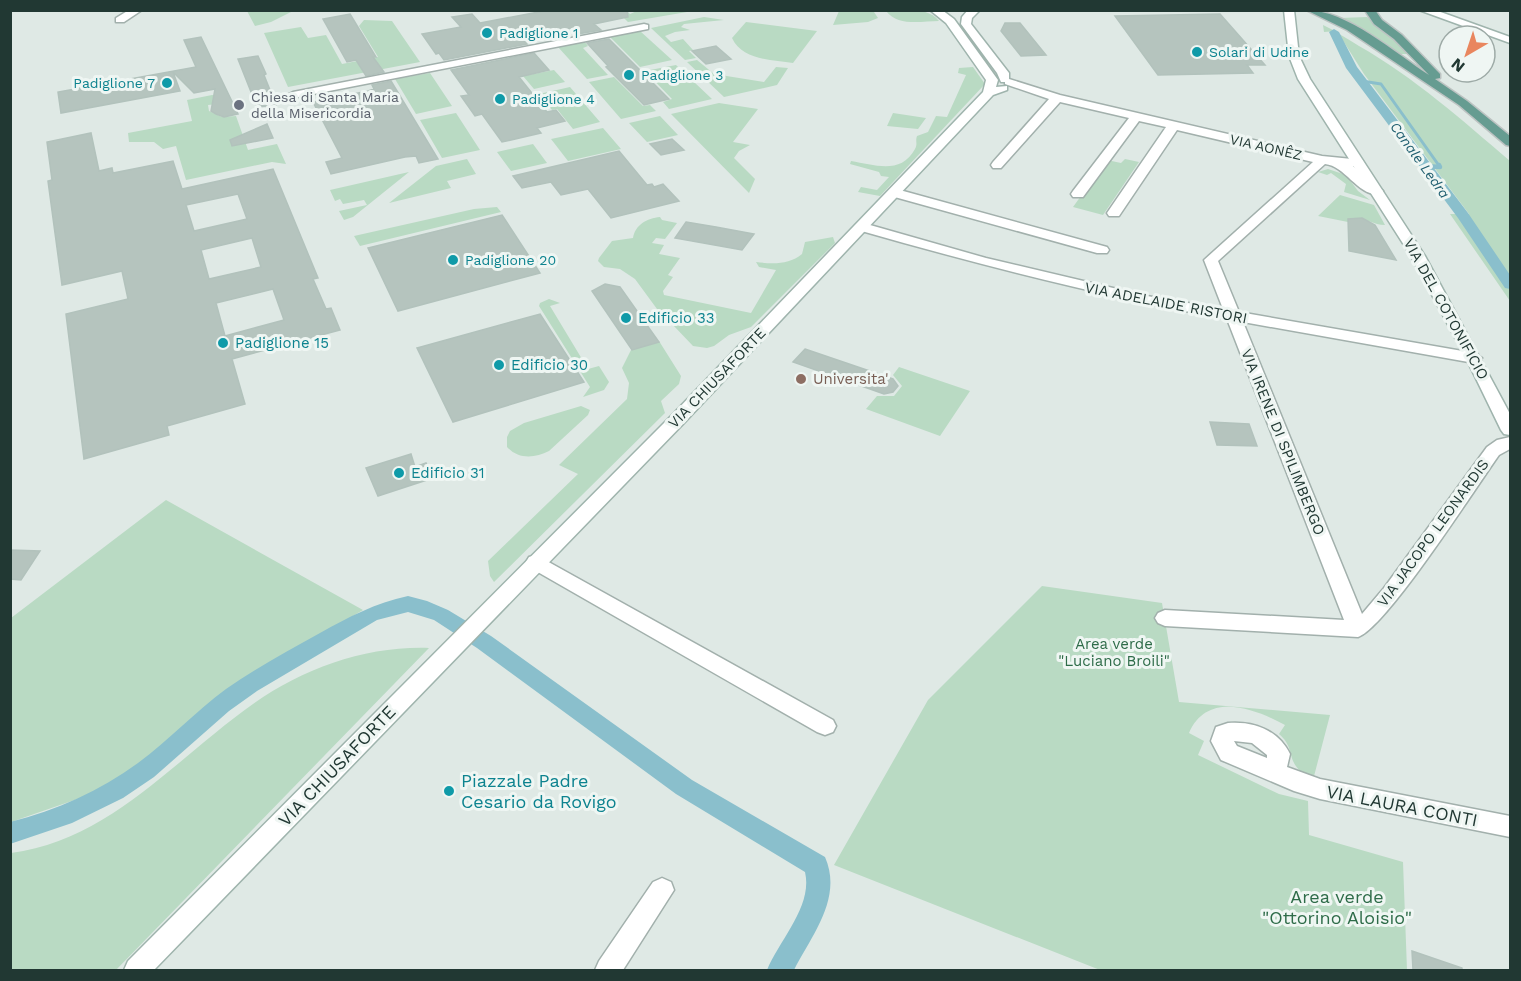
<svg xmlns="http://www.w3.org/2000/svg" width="1521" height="981" font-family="'Work Sans',sans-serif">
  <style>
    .green { fill: #b9dac3 }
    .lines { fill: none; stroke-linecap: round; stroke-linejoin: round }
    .stream-far1 { stroke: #8abfcc; stroke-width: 3 }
    .stream { stroke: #8abfcc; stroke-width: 4.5 }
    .canal { fill: #8abfcc; fill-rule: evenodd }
    .building { fill: #b5c4be; stroke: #b2c2bc; stroke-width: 1.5; fill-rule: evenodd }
    .street-casing { stroke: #a2b0ac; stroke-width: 3 }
    .secondary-casing { stroke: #9fb4ad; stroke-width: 3 }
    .primary-casing { stroke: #bcc3c2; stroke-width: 3 }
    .street { fill: #fff; fill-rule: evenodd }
    .secondary { fill: #fff; fill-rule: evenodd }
    .primary { fill: #669c91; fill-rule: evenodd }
    .culture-dot { fill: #0f9aa8; stroke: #eff6f3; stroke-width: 2 }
    .worship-dot { fill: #6b7280; stroke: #eff6f3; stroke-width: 2 }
    .education-dot { fill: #8d6e63; stroke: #eff6f3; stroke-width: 2 }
    .labels { text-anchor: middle; stroke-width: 6; stroke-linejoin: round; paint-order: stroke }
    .far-culture-label { font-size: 14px; fill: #0d838f; stroke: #eff6f3; text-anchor: start }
    .far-worship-label { font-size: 14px; fill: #5b616d; stroke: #eff6f3; text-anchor: start }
    .far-street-label { font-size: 14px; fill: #213833; stroke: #eff6f3 }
    .far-water-label { font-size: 14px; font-style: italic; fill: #205f70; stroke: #eff6f3 }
    .street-label { font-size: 15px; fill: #213833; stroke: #eff6f3 }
    .culture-label { font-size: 15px; fill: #0d838f; stroke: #eff6f3; text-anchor: start }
    .education-label { font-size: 15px; fill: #785e54; stroke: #eff6f3; text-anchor: start }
    .park-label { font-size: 15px; fill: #2e6c49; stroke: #eff6f3 }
    .near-street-label { font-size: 18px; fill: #213833; stroke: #eff6f3 }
    .near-culture-label { font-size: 18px; fill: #0d838f; stroke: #eff6f3; text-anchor: start }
    .near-park-label { font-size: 18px; fill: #2e6c49; stroke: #eff6f3 }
  </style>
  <rect width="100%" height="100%" fill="#dfe9e5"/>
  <!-- green -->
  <path class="green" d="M639,10L687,12L628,22L617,11H627L630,14Z
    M247,11H293L271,22L255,26Z
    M839,11L874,12L878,18L868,22L833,25Z
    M886,11C904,10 927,6 939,21C922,21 898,27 886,11Z
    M704,17L724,20L684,24L681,27L690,30L675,32L665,36L671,42L683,39L693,50L689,51L696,58L685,60L651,28Z
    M1367,17L1390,35L1409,54H1397L1340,18Z
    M364,20L392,21L420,62L288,87L264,33L301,27L308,38L326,35L342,64L378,57L359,26Z
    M746,22L817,31L793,63C772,60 742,60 732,38Z
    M1323,25C1336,31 1347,39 1359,46C1415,78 1462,120 1510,161V301L1450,214H1469L1364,74L1337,31L1324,32Z
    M640,31L672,60L640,67L610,37Z
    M584,41L588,46L583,48L608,75L587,79L558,47Z
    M697,60L714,74L764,82L776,67L788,68L777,85L724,97L687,62Z
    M676,65L712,99L669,109L663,102L672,99L645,71Z
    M973,67L985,84L880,196L858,192L861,187L877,190L889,177L881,176L879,172L850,164L851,161C875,165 901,175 915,149C918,143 915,142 917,136L928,132L936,116L947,117L966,75L958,73L959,68Z
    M554,70L565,82L534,89L523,76Z
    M430,73L452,106L416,114L395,79Z
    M614,77L643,106L650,105L656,111L621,119L589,82Z
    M570,87L600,122L573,129L557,109L552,110L539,94Z
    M212,95L226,96L218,104L208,105L209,111L222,117L236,116L248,150L277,144L286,164L272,162L186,180L176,146L163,149L154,142H129L128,133L192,121L187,100Z
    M719,103L758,109L733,142L750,145L739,151L734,158L755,179L749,193L671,114Z
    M456,113L480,150L442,158L420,120Z
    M893,113L926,118L918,129L887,126Z
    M660,116L678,135L647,142L629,123Z
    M603,128L621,149L568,161L551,139Z
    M533,144L547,163L511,171L497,152Z
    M467,159L476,174L447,181L451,188L389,203L436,166Z
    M1125,159L1139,162L1103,215L1073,207L1107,160L1121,163Z
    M1328,169L1346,175L1358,191L1370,200L1344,192L1346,184L1331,173L1327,175L1318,172Z
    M409,172L353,217L344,220L339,211L367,205L364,200L343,204L340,199L335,201L330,190Z
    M1340,195L1374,205L1385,225C1373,225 1365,217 1352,218L1348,222L1318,216Z
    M497,207L501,212L360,246L354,236L474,209Z
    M660,217L662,220L677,223L665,239L656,238L652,243L664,245L659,254L680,258L668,275L673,277L663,291L664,295L751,313L776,270L759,267L756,262C772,264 789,265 802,254L805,242L833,237L835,243L751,327L729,335L714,346L707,348L693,346L673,325L668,324L635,279L620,269L604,267L598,261L599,258L612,241L633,238C635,225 647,218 660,217Z
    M549,299L560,303L550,306L588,369L599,366L609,382L604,390L583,397L590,387L539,306L540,303Z
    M659,341L681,376L679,384L661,401L665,413L494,582L490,576L488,561L578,474L559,465L627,399L629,383L622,368L631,350Z
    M899,367L970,391L940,436L866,409L877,396H894L902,386L893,375Z
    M581,406L590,410L588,415L549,451C535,458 519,460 507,447V437L510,431L524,423Z
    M166,500L363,610L240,683L123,777L92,794L11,822V618Z
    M1042,586L1162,603L1179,702L1330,715L1313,780C1282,763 1298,750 1279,734L1285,725C1254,708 1207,691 1189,733L1204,741L1198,755L1279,794L1308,801L1309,835L1403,862L1407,970H1100L834,865L928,700Z
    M429,648L116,970H11V853C110,840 175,759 253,704C304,668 366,646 429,648Z"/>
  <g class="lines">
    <!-- stream-far1 -->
    <path class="stream-far1" d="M1362,81L1381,84L1440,167
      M1425,166L1434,167"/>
    <!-- stream -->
    <path class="stream" d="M1425,166L1440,167L1439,165"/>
    <!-- canal -->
    <path class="canal" d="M1334,29L1339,32L1357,67L1468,213L1510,275V289L1505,288L1458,218L1346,68L1329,32Z
      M408,596L427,601L448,610L491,636L692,780L825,857C843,898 812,935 794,970H767C780,939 813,906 805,872L676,794L477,648L434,620L408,612L377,620L257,691L229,711L154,777L123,798L72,823L10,844V822C57,810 100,791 138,763C169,740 195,712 226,689C256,668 288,651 320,633C349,617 375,603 408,596Z"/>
  </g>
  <!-- building -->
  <path class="building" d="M549,10H627L628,17L594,24L601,30L578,34L572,28L521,38L527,44L444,60L439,53L436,54L422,34L461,27L452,17L472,14L480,23Z
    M350,14L376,57H373L384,72L366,76L356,60L347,62L323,19Z
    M1220,14L1265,65H1247L1253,73L1158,75L1115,16Z
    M1005,23H1020L1046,55L1021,56L1001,31Z
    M201,37L238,114L224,117L216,114L211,111L215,89L194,93L173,72L180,91L61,113L58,92L196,67L184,40Z
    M609,39L669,99L644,105L606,67L608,66L587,43Z
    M716,46L731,59L706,64L692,51Z
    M534,53L549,70L519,77L547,112L556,110L565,121L537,128L541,133L502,142L482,114L475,116L461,96L469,95L451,70Z
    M258,56L266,74L264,75L276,105L257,107L238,59Z
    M391,81L438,159L419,163L416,156L405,157L331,174L326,162L342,158L313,102L368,91L374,89L372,85Z
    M267,124L273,138L232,146L230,140Z
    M91,133L99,171L112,168L113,173L173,161L182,189L273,169L318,278L313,279L326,309L331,308L340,330L232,359L245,404L167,426L169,435L84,459L66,314L128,299L122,271L62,285L48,181L52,180L47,142ZM238,194L247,219L194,231L186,205ZM252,238L261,267L209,279L201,250ZM273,289L284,320L225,336L216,303Z
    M672,139L684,150L661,155L650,144Z
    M619,151L647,185L652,184L654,187L663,184L679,201L611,218L588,189L561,195L551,182L522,188L513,176Z
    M502,215L540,273L398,311L368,248Z
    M1362,218L1375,225L1396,260L1349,251L1348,219Z
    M686,222L716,227L754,234L742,250L675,238Z
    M605,284L620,287L659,342L632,350L592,291Z
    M540,314L584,382L453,422L417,348Z
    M805,349L893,379L898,386L893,392L884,394L793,362Z
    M1210,422L1249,424L1257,446L1217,445Z
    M411,454L415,467L426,463L433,478L378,496L366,468Z
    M10,550L40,551L21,580L10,579Z
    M1412,951L1462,968V970H1413Z"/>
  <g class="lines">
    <defs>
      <path id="street" d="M129,10H142L124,22H116V18Z
        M644,24L648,25V29L293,98L287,95L293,92Z
        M1009,79L1060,95L1322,156L1362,160L1364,163L1362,166H1353L1383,191L1381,194C1359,198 1346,166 1325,164L1218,261L1239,312L1474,353L1482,358L1474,363L1243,322L1362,614L1384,588L1487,447L1497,440L1510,437V449L1499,455C1476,487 1386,628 1358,637L1165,626L1158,623L1155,618L1158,613L1165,610L1344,620L1227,319C1102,296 980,265 858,230L856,227L863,223L986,258L1147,296L1223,309L1204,260L1313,162L1177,130L1119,216H1109L1107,213L1166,127L1139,121L1083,197H1073L1071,194L1073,191L1129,118L1060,102L1001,168H993L991,165L993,162L1049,99L1005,84V80Z
        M896,189L1107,247L1109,250L1107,253H1097L891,196L889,193Z
        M536,555L833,720L836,726L833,732L825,735L817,732L529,567L526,562L529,557Z
        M1228,723C1254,721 1278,730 1290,754L1287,767L1320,779L1510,816V837L1320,799L1294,791L1221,760L1211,741L1216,727ZM1234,741L1252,743L1267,755V758L1237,746Z
        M662,878L671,882L674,890L623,970H595L599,961L653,882Z"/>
      <path id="secondary" d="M930,10H942L954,19L998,80L996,87L1007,86V90L993,95L685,422L154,970H124L128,961L673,414L983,92L986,80L946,23Z
        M968,10H980L972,18L971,24L1009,73V82H1001L997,73L961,24L962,17Z
        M1284,10H1294L1299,56L1310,79L1425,256L1510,414V435L1504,434L1501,430L1466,358L1411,256L1298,79L1289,56Z
        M1419,10H1435L1510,37V43Z"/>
      <path id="primary" d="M1306,10C1347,10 1395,53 1429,75L1394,39L1374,24L1366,12L1375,10L1382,20L1402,35L1440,74V78L1435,79L1467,101L1510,136V146L1506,145L1459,105L1347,30Z"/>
    </defs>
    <!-- street casing -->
    <use href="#street" class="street-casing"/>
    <!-- secondary casing -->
    <use href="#secondary" class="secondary-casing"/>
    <!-- primary casing -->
    <use href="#primary" class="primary-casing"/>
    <!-- street -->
    <use href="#street" class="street"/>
    <!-- secondary -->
    <use href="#secondary" class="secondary"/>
    <!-- primary -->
    <use href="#primary" class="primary"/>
  </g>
  <!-- markers -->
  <g class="culture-dot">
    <circle cx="487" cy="33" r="6"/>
    <circle cx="1197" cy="52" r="6"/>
    <circle cx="629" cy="75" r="6"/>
    <circle cx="167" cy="83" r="6"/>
    <circle cx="500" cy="99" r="6"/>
    <circle cx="453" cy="260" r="6"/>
    <circle cx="626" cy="318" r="6"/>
    <circle cx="223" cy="343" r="6"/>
    <circle cx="499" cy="365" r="6"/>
    <circle cx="399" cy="473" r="6"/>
    <circle cx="449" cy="791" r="6"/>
  </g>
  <circle class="worship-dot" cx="239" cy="105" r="6"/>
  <circle class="education-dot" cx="801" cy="379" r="6"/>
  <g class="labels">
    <!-- far-culture labels -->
    <g class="far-culture-label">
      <text x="499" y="38">Padiglione 1</text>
      <text x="1209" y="57">Solari di Udine</text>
      <text x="641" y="80">Padiglione 3</text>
      <text x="155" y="88" text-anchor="end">Padiglione 7</text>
      <text x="512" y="104">Padiglione 4</text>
      <text x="465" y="265">Padiglione 20</text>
    </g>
    <!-- far-worship labels -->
    <g class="far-worship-label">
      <text x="251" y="102">Chiesa di Santa Maria<tspan x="251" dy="16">della Misericordia</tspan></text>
    </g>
    <!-- far-street labels -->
    <g class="far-street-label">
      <text transform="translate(1266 147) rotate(13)" y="5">VIA AONÊZ</text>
    </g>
    <!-- far-water labels -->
    <g class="far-water-label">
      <text transform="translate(1420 160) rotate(54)" y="5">Canale Ledra</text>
    </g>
    <!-- street labels -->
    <g class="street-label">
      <text transform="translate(1166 303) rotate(11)" y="5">VIA ADELAIDE RISTORI</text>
      <text transform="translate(1446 309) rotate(61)" y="5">VIA DEL COTONIFICIO</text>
      <text transform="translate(717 378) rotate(-46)" y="5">VIA CHIUSAFORTE</text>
      <text transform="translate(1283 442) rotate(68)" y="5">VIA IRENE DI SPILIMBERGO</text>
      <text transform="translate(1433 533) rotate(-54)" y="5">VIA JACOPO LEONARDIS</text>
    </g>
    <!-- culture labels -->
    <g class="culture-label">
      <text x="638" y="323">Edificio 33</text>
      <text x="235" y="348">Padiglione 15</text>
      <text x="511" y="370">Edificio 30</text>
      <text x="411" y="478">Edificio 31</text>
    </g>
    <!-- education labels -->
    <g class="education-label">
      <text x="813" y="384">Universita'</text>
    </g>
    <!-- park labels -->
    <g class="park-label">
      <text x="1114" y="649">Area verde<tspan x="1114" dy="17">"Luciano Broili"</tspan></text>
    </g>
    <!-- near-street labels -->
    <g class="near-street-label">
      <text transform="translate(337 766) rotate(-46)" y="6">VIA CHIUSAFORTE</text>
      <text transform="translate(1402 806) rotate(11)" y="6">VIA LAURA CONTI</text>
    </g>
    <!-- near-culture labels -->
    <g class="near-culture-label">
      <text x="461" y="787">Piazzale Padre<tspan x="461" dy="21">Cesario da Rovigo</tspan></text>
    </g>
    <!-- near-park labels -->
    <g class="near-park-label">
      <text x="1337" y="903">Area verde<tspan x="1337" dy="21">"Ottorino Aloisio"</tspan></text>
    </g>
  </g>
  <!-- border -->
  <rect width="1521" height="981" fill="none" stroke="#213833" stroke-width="24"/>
  <!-- north arrow -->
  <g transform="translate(1467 54) rotate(219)"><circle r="28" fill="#eff6f3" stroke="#9daaa6" stroke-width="1.5"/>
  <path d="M0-4.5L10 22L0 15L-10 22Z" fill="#e9865e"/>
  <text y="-9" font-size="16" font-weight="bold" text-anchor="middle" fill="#213833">N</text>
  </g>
</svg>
